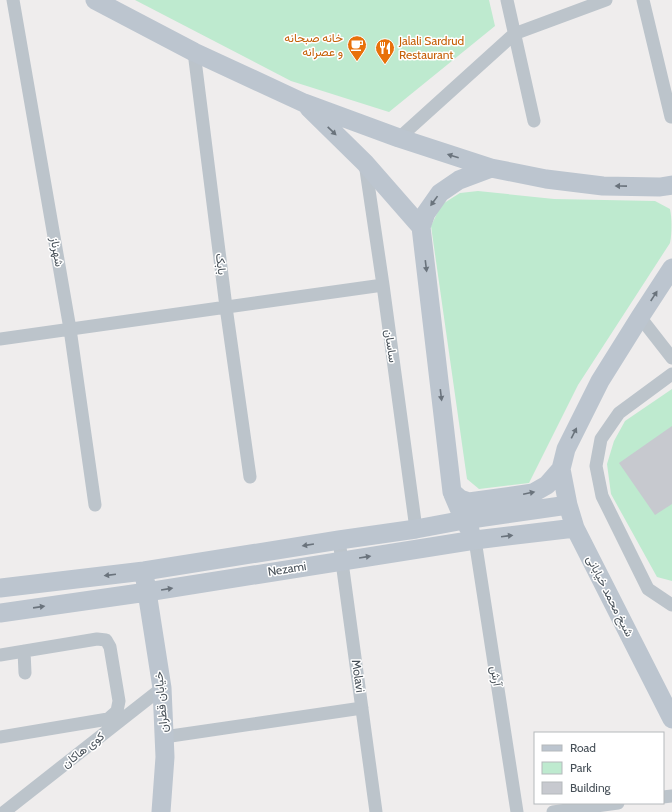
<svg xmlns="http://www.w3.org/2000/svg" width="672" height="812" font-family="Cabin,Vazirmatn,sans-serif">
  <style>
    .green { fill: #beeacf }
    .building { fill: #c7c9cf }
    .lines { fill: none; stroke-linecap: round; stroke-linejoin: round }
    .street { stroke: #bcc4cb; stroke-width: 13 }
    .secondary { stroke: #bcc5cf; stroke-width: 19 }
    .oneway { fill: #6a737c }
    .labels { text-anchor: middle; stroke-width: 3; stroke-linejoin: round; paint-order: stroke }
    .food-label { font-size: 12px; fill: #c56008; stroke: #fff; text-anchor: end }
    .street-label { font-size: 12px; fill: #475058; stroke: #fff }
  </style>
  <rect width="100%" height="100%" fill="#efeded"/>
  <!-- green -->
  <path class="green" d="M135,0H489L495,26L389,112L291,81Z
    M478,191L554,199L655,201L670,209C672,218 672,233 670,243L578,385L529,483L479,489L467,479L431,226L441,205L460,193Z
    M672,389V581L657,577L611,494L607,464L614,441L625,421Z"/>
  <!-- building -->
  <path class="building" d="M672,426V504L655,515L619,463Z"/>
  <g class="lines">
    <!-- street -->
    <path class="street" d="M13,0L70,329L95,505
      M507,0L534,121
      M643,0L671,117
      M194,52L226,307L250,477
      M399,138L514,34L606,0
      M365,163L383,285L416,529
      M640,317L672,358
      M0,339L383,285
      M672,374L619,413L601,439L596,466L602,496L648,589L672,605
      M339,540L376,812
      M475,540L517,812
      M24,651L25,673
      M0,655L97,639L106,640L110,647L119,701L117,711L108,719L0,737
      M164,737L362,708
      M663,797L672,796
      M4,812L162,688
      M553,812L618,803"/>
    <!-- secondary -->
    <path class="secondary" d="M95,0L194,52L304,103L399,138L491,168L546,179L603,186L660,187L672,185
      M309,108L365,163L421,227
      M561,469L568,505L575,528L672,719
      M452,492L460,499L469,502L533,493L547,485L561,469L566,449L600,381L640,317L672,268
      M470,530L464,520L452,492L421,227L426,213L440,193L459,180L491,168
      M145,579L162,688L165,757L161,812
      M0,588L144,571L339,540L416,529L464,520L568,505
      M0,613L147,592L475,540L575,528"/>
  </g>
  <!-- one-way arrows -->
  <defs><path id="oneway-solid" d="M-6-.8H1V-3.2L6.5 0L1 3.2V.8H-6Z"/></defs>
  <g class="oneway">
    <use href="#oneway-solid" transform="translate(332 131) rotate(44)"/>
    <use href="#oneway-solid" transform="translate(453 156) rotate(-162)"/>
    <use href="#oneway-solid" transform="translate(621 186) rotate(-179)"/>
    <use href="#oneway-solid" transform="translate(434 201) rotate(126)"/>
    <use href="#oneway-solid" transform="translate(426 266) rotate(83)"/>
    <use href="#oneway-solid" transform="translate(654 296) rotate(-57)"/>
    <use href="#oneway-solid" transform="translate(441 395) rotate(83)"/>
    <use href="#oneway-solid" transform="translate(574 433) rotate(-63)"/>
    <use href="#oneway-solid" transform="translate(529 493) rotate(-12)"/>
    <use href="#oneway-solid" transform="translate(507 536) rotate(-7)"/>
    <use href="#oneway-solid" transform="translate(308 545) rotate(171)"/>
    <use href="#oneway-solid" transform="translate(365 557) rotate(-9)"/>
    <use href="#oneway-solid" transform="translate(110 575) rotate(173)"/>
    <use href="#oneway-solid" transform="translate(167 589) rotate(-9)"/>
    <use href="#oneway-solid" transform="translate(39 607) rotate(-8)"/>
  </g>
  <!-- icons -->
  <defs>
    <symbol id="cafe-pin" viewBox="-11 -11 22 30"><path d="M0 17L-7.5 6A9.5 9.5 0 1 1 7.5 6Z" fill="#e8710a" stroke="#fff"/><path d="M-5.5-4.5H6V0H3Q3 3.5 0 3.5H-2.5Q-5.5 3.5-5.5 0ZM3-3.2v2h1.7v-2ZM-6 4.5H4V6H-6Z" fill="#fff"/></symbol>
    <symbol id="restaurant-pin" viewBox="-11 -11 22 30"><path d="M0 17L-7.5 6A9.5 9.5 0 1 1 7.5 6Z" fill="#e8710a" stroke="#fff"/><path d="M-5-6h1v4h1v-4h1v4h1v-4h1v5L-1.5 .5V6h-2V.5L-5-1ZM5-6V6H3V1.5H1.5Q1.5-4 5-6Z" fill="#fff"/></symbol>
  </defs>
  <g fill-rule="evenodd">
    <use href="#cafe-pin" x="346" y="34" width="22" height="30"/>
    <use href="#restaurant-pin" x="374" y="37" width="22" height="30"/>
  </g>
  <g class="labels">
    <!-- food labels -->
    <g class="food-label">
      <text x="343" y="42">خانه صبحانه<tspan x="343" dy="14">و عصرانه</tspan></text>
      <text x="399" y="45" text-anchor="start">Jalali Sardrud<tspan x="399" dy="14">Restaurant</tspan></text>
    </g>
    <!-- street labels -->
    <g class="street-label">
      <text transform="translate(57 252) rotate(80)" y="4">شهرناز</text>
      <text transform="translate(221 264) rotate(83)" y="4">بابک</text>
      <text transform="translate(391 346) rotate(82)" y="4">ساسان</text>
      <text transform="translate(287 569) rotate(-9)" y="4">Nezami</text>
      <text transform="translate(610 596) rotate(63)" y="4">شیخ محمد خیابانی</text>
      <text transform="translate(358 676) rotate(82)" y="4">Molavi</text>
      <text transform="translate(496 676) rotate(81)" y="4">آرش</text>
      <text transform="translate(161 702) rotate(-95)" y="4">خیابان قطران</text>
      <text transform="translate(83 750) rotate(-38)" y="4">کوی هاکان</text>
    </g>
  </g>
  <!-- legend -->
  <rect x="534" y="732" width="130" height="72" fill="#ffffff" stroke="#b5b9bc"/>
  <rect x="542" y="745" width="20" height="6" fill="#bcc5cf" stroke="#b5b9bc"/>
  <text x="570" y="752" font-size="12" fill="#475058">Road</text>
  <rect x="542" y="762" width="20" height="12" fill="#beeacf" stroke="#b5b9bc"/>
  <text x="570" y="772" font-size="12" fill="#475058">Park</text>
  <rect x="542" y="782" width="20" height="12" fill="#c7c9cf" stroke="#b5b9bc"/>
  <text x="570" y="792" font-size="12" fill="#475058">Building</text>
</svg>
